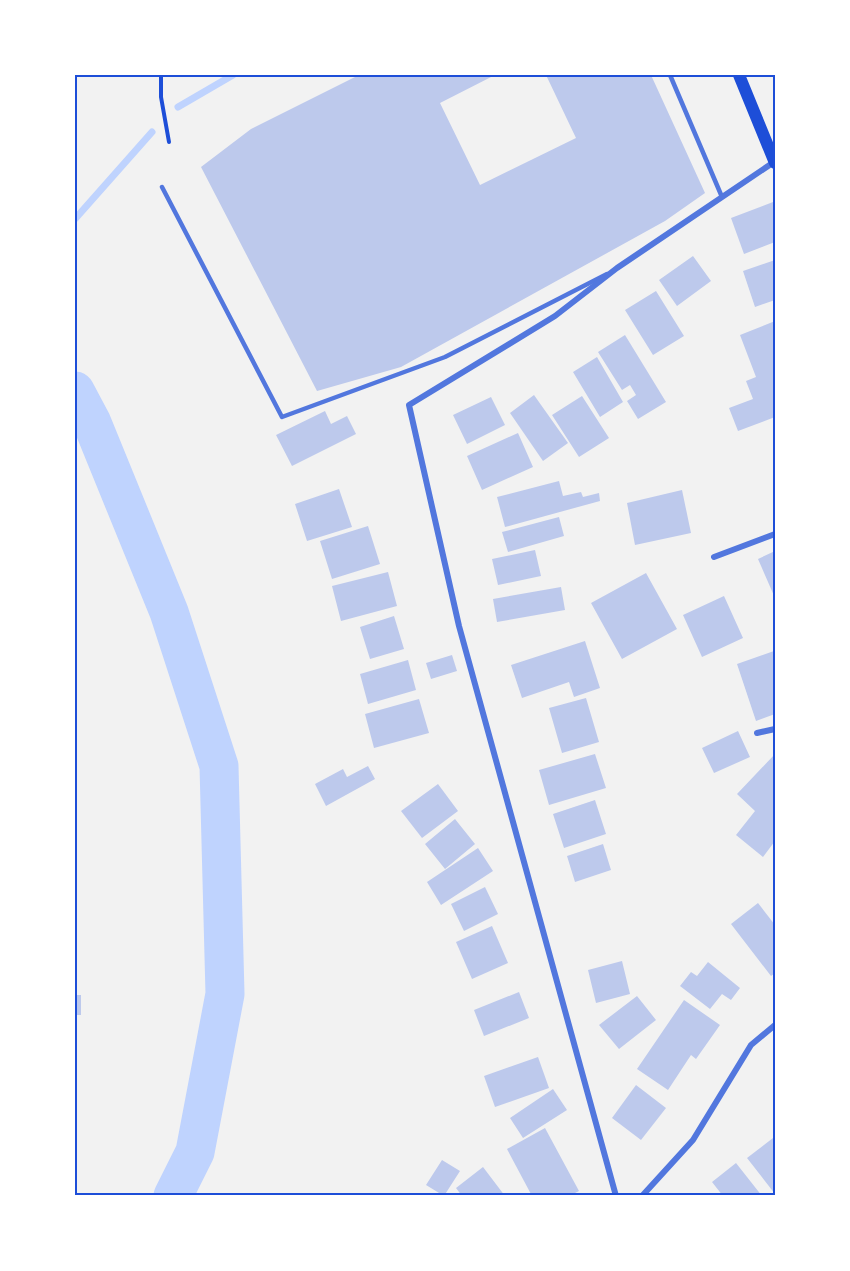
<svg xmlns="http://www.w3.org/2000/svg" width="850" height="1271" font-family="'Varela Round',sans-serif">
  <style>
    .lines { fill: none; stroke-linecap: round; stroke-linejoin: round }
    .stream { stroke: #bfd3fe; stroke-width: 7 }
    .river { stroke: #bfd3fe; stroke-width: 39 }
    .building { fill: #bdc9ec }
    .path { stroke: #1d4ed8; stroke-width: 4 }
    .service { stroke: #5277de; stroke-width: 4.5 }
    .minor { stroke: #5277de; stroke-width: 6 }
    .secondary { stroke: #1d4ed8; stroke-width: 12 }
    .neatline { fill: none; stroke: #1d4ed8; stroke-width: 2 }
  </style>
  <rect width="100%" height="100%" fill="#f2f2f2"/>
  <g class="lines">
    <!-- stream -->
    <path class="stream" d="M178,107L233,75
      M75,219L152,132"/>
    <!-- river -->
    <path class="river" d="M75,391L92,423L169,612L219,766L225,994L195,1152L173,1196"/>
  </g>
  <!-- building -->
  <path class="building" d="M359,75H495L440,103L480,185L576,138L546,75H651L705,193L665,221L401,367L317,391L201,167L251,129Z
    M773,202L775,242L744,254L731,218Z
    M693,256L711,281L677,306L659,280Z
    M775,260V300L755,307L743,271Z
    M656,291L684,336L653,355L625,310Z
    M775,321V417L738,431L729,408L753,399L746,381L756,377L740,335Z
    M625,335L666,402L638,419L627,401L636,395L630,385L622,390L598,352Z
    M597,357L623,402L600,417L573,372Z
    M534,395L568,443L543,461L510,413Z
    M582,396L609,438L579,457L552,415Z
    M491,397L505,425L467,444L453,415Z
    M325,411L331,424L347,416L356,434L292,466L276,435Z
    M518,433L533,467L482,490L467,456Z
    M559,481L563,496L581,492L583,497L599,493L600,501L505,527L497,497Z
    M339,489L352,527L307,541L295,504Z
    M682,490L691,533L635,545L627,503Z
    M559,517L564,536L508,552L502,532Z
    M368,526L380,564L332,579L320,541Z
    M535,550L541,576L498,585L492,559Z
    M775,551V598L758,559Z
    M388,572L397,606L341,621L332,586Z
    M646,573L677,629L622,659L591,603Z
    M561,587L565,610L497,622L493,599Z
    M724,596L743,638L702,657L683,615Z
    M394,616L404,649L370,659L360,627Z
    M585,641L600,688L574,697L569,682L522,698L511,665Z
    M774,651L775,714L756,721L737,664Z
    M452,655L457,671L431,679L426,663Z
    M408,660L416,690L368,704L360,674Z
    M586,698L599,742L562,753L549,708Z
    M419,699L429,733L374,748L365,714Z
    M738,731L750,757L714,773L702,748Z
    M595,754L606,788L549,805L539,770Z
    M775,754V841L763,857L736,835L755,811L737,794Z
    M368,766L375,779L326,806L315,784L343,769L347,777Z
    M438,784L458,811L422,838L401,811Z
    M595,800L606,834L564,848L553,814Z
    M455,819L475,844L445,869L425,844Z
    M603,844L611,870L575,882L567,856Z
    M478,848L493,871L441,905L427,882Z
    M485,887L498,914L464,931L451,904Z
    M758,903L775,925V973L771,976L731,924Z
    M492,926L508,963L472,979L456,942Z
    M622,961L630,994L596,1003L588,970Z
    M708,962L740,988L731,1000L722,994L710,1009L680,986L691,972L697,976Z
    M519,992L529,1018L484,1036L474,1010Z
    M75,995H81V1015H75Z
    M637,996L656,1020L619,1049L599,1025Z
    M684,1000L720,1025L696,1059L691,1055L668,1090L637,1069Z
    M538,1057L549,1088L495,1107L484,1076Z
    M636,1085L666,1108L641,1140L612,1118Z
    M553,1089L567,1110L523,1138L510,1118Z
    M545,1128L579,1191L569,1196H532L507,1149Z
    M773,1138L775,1140V1194L747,1158Z
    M442,1160L460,1171L444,1196L426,1185Z
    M736,1163L762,1196H723L712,1182Z
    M483,1167L505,1196H462L456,1188Z"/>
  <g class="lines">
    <!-- path -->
    <path class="path" d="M161,75V97L169,142"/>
    <!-- service -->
    <path class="service" d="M670,75L722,197
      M162,187L282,417L445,357L607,274"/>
    <!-- minor -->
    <path class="minor" d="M714,557L775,534
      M757,733L775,729
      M616,1196L459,626L409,405L555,316L617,268L774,162
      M642,1196L693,1140L751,1045L775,1025"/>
    <!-- secondary -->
    <path class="secondary" d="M739,75L775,163"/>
  </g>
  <!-- border -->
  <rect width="850" height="1271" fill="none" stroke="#ffffff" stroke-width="153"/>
  <rect x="76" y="76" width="698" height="1118" class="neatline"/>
</svg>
